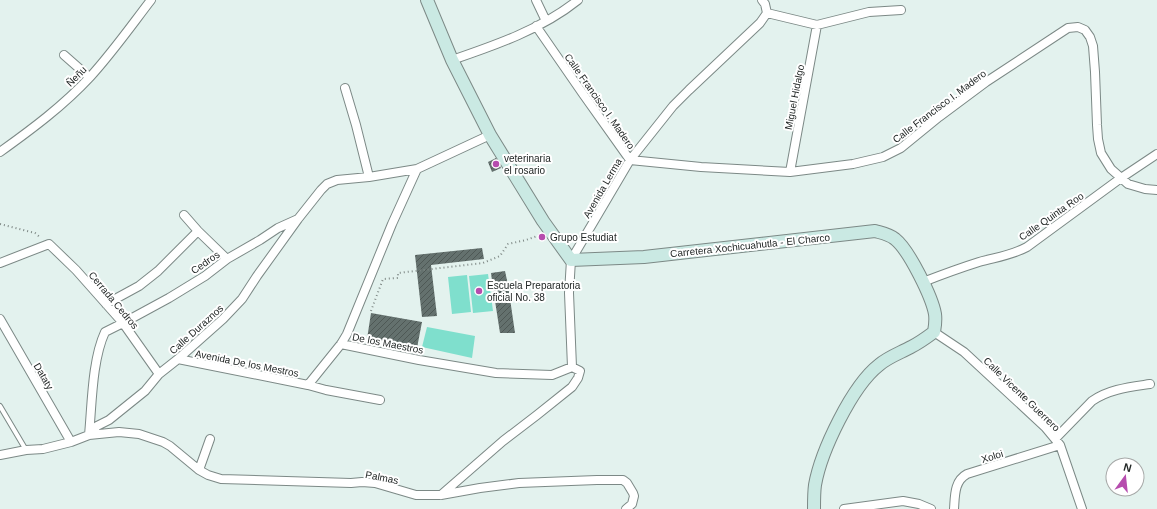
<svg xmlns="http://www.w3.org/2000/svg" width="1157" height="509" font-family="Arial,sans-serif">
  <style>
    .pitch { fill: #7fdfcd }
    .building { fill: url(#building-hatch) }
    .lines { fill: none; stroke-linecap: round; stroke-linejoin: round }
    .service-casing { stroke: #7c8986; stroke-width: 6 }
    .minor-casing { stroke: #7c8986; stroke-width: 10 }
    .secondary-casing { stroke: #7c8986; stroke-width: 14 }
    .path { stroke: #7f8986; stroke-width: 2; stroke-dasharray: 1 3; stroke-linecap: butt }
    .service { stroke: #fff; stroke-width: 4 }
    .minor { stroke: #fff; stroke-width: 8 }
    .secondary { stroke: #cae9e3; stroke-width: 12 }
    .poi-dot { fill: #b64cae; stroke: #fff; stroke-width: 1.5 }
    .labels { text-anchor: middle; stroke-width: 4; stroke-linejoin: round; paint-order: stroke }
    .street-label { font-size: 10px; fill: #222726; stroke: #fff }
    .poi-label { font-size: 10px; fill: #222726; stroke: #fff; text-anchor: start }
  </style>
  <defs>
    <pattern id="building-hatch" width="6" height="6" patternUnits="userSpaceOnUse"><rect width="6" height="6" fill="#64716e"/><path d="M-1 1l2-2M0 6l6-6M5 7l2-2" fill="none" stroke="#4e5855"/></pattern>
  </defs>
  <rect width="100%" height="100%" fill="#e3f2ee"/>
  <!-- pitch -->
  <path class="pitch" d="M488,274L493,311L473,313L469,276Z
    M467,275L471,312L452,314L448,277Z
    M427,327L475,336L472,358L422,347Z"/>
  <!-- building -->
  <path class="building" d="M496,158L501,168L492,172L488,162Z
    M482,248L484,259L431,265L437,316L422,317L415,255Z
    M505,271L508,285L515,333H500L493,288L491,273Z
    M371,313L422,322L417,348L367,339Z"/>
  <g class="lines">
    <defs>
      <path id="service" d="M0,406L26,450"/>
      <path id="minor" d="M536,0L546,21
        M762,0L765,4L767,13
        M767,13L817,25L869,12L901,10
        M536,26L583,94L630,160L701,167L790,172L853,164L883,157L901,148L939,117L986,82L1068,28L1078,27L1085,30L1090,37L1093,46L1095,72L1097,125L1098,139L1101,153L1111,169L1128,184L1145,189L1157,190
        M64,55L89,77
        M452,60C496,45 542,29 578,0
        M345,88L356,125L369,177
        M0,152C32,129 63,106 90,77C112,53 131,26 151,0
        M790,172L817,25
        M184,215L198,231L227,259
        M0,263L49,244L76,270L123,323L159,374
        M923,282C941,275 960,268 979,262C997,257 1010,256 1027,247L1121,178L1157,154
        M106,304L139,286L158,271L198,231
        M0,319L71,442
        M934,332L964,352L1045,427L1060,445L1082,509
        M341,344L419,360L496,373L552,375L572,367
        M178,359L308,385L341,344L347,334L392,224L417,169
        M572,367L569,293L571,260L630,160L673,106L689,90L760,23L767,13
        M308,385L326,390L380,400
        M89,435C92,404 92,360 105,332L123,323L169,298L205,276L227,259L260,240L278,228L298,219L321,190L327,184L337,180L369,177L417,169L490,135
        M89,435L97,426L109,420L145,391L159,374L178,359L223,319L242,299L257,276L298,219
        M1055,439L1092,401C1109,389 1130,387 1150,384
        M0,455L26,450L43,449L71,442L89,435L119,432L139,434L163,442L170,446L199,470L208,475L221,479L351,483L362,482L375,483L416,495H441L480,488L519,483L597,480H623L627,483L633,493L634,496L632,504L626,509
        M199,470L210,439
        M441,495L503,441L537,415L572,387L578,378L580,371L572,367
        M844,509L903,501L919,504L931,509
        M954,509C955,496 954,481 967,474L1060,445"/>
      <path id="secondary" d="M427,0L452,60L490,135L543,221L571,260L644,257L875,231C882,233 889,234 895,239C909,250 932,297 935,314C936,321 935,326 934,332C926,338 919,343 911,347C900,353 888,357 879,365C852,386 821,451 815,485C814,492 814,501 814,509"/>
    </defs>
    <!-- service casing -->
    <use href="#service" class="service-casing"/>
    <!-- minor casing -->
    <use href="#minor" class="minor-casing"/>
    <!-- secondary casing -->
    <use href="#secondary" class="secondary-casing"/>
    <!-- path -->
    <path class="path" d="M0,224L35,233L41,238
      M371,311L383,279L398,278V273L483,263L500,256L508,244L526,240L540,235"/>
    <!-- service -->
    <use href="#service" class="service"/>
    <!-- minor -->
    <use href="#minor" class="minor"/>
    <!-- secondary -->
    <use href="#secondary" class="secondary"/>
  </g>
  <!-- markers -->
  <g class="poi-dot">
    <circle cx="496" cy="164" r="4"/>
    <circle cx="542" cy="237" r="4"/>
    <circle cx="479" cy="291" r="4"/>
  </g>
  <g class="labels">
    <!-- street labels -->
    <g class="street-label">
      <text transform="translate(76 76) rotate(-45)" y="4">Ñeñu</text>
      <text transform="translate(794 97) rotate(-79)" y="4">Miguel Hidalgo</text>
      <text transform="translate(600 101) rotate(55)" y="4">Calle Francisco I. Madero</text>
      <text transform="translate(939 106) rotate(-37)" y="4">Calle Francisco I. Madero</text>
      <text transform="translate(602 188) rotate(-60)" y="4">Avenida Lerma</text>
      <text transform="translate(1051 216) rotate(-35)" y="4">Calle Quinta Roo</text>
      <text transform="translate(750 245) rotate(-6)" y="4">Carretera Xochicuahutla - El Charco</text>
      <text transform="translate(205 262) rotate(-35)" y="4">Cedros</text>
      <text transform="translate(114 300) rotate(50)" y="4">Cerrada Cedros</text>
      <text transform="translate(196 329) rotate(-42)" y="4">Calle Duraznos</text>
      <text transform="translate(388 343) rotate(11)" y="4">De los Maestros</text>
      <text transform="translate(247 363) rotate(11)" y="4">Avenida De los Mestros</text>
      <text transform="translate(44 376) rotate(60)" y="4">Dataty</text>
      <text transform="translate(1022 394) rotate(44)" y="4">Calle Vicente Guerrero</text>
      <text transform="translate(992 456) rotate(-17)" y="4">Xoloi</text>
      <text transform="translate(382 477) rotate(11)" y="4">Palmas</text>
    </g>
    <!-- poi labels -->
    <g class="poi-label">
      <text x="504" y="162">veterinaria<tspan x="504" dy="12">el rosario</tspan></text>
      <text x="550" y="241">Grupo Estudiat</text>
      <text x="487" y="289">Escuela Preparatoria<tspan x="487" dy="12">oficial No. 38</tspan></text>
    </g>
  </g>
  <!-- north arrow -->
  <g transform="translate(1125 477) rotate(15)"><circle r="19" fill="#ffffff" stroke="#a7a9a8"/>
  <path d="M0-3L7 15L0 10L-7 15Z" fill="#b64cae"/>
  <text y="-6" font-size="11" font-weight="bold" text-anchor="middle" fill="#222726">N</text>
  </g>
</svg>
